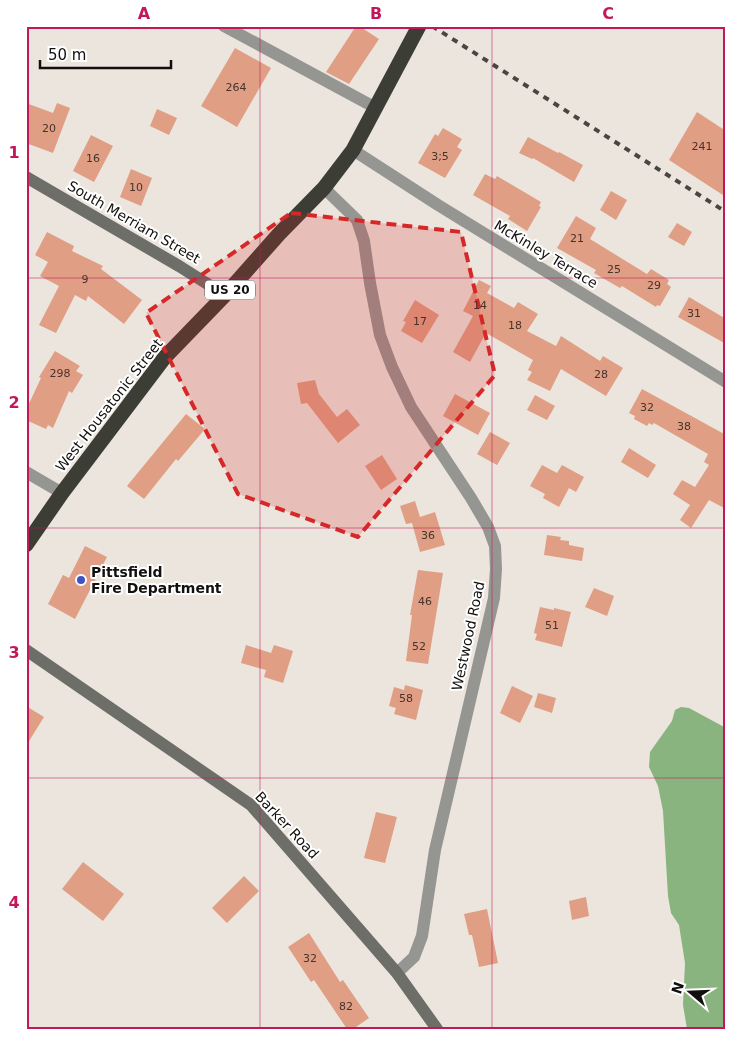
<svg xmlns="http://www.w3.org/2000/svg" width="752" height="1055" font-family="'DejaVu Sans',sans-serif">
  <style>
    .water { fill: #89b480 }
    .building { fill: #e09e84 }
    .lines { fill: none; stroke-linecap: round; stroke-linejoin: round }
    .street { stroke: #959591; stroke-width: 12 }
    .secondary { stroke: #6e6e69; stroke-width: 12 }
    .highway { stroke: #3c3d35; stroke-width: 15 }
    .rail { stroke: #494542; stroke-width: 4; stroke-dasharray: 6 6; stroke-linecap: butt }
    .marked { fill: #d62828; fill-opacity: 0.2; stroke: #d62828; stroke-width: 4; stroke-dasharray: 10 6; stroke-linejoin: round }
    .grid { fill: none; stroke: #c2185b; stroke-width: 1; stroke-opacity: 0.55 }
    .poi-dot { fill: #4252c6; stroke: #fff; stroke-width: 2 }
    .labels { text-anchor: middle; stroke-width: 4; stroke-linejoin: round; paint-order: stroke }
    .number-label { font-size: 11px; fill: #46342c }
    .shield { fill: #fff; stroke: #595856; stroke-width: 1 }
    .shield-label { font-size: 12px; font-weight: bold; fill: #12100e }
    .street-label { font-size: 14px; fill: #12100e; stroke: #fff }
    .poi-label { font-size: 14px; font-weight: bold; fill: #12100e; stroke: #fff; text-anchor: start }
    .neatline { fill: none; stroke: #c2185b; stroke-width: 2 }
    .grid-label { font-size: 16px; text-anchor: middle; font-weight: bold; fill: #c2185b }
  </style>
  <rect width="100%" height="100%" fill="#ebe5dd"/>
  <!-- water -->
  <path class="water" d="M681,707L689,708L726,728V1029H687L683,1005L685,963L679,925L671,913L668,896L663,811L658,786L649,767L650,752L672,721L675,710Z"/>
  <!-- building -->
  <path class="building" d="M356,26H359L379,39L349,84L326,72Z
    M235,48L271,68L237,127L201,106Z
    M26,103L53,113L57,103L70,108L53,153L26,143Z
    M157,109L177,118L169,135L150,126Z
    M697,112L726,131V197L669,160Z
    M443,128L462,139L457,147L462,150L445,178L418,163L435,134L438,136Z
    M91,135L113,146L94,182L73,171Z
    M528,137L558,153L559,152L583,165L574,182L533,158L532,159L519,153Z
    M131,169L152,178L141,206L120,197Z
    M485,174L495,179L497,176L541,202L539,206L541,207L527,231L508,219L510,216L473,195Z
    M611,191L627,200L616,220L600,210Z
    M576,216L596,228L590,239L647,274L651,269L669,280L667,284L671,287L660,306L657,305L656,307L622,286L620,288L594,273L596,270L557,248Z
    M677,223L692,232L684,246L668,237Z
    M47,232L74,246L72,251L103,266L101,269L142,300L124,324L88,296L86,301L75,295L56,333L39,325L59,286L40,276L48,262L35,255Z
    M479,280L491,286L487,293L514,308L518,302L538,314L527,331L556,346L561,336L600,361L603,356L623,368L606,396L561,369L550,391L527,380L532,372L528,370L533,360L486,333L470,362L453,352L473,316L463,311Z
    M689,297L726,319V344L678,317Z
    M415,300L439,315L422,343L401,331L406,322L403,321Z
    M55,351L80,366L76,371L83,375L72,393L69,391L53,428L48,425L46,429L26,420V410L41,378L39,377Z
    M315,380L319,394L337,417L347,409L360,425L338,443L307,403L301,404L297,383Z
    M642,389L726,435V509L709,500L691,528L680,520L690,505L673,494L682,480L695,487L709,465L704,462L708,454L654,423L652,425L649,423L647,426L634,419L635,416L629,413Z
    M455,394L490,413L478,435L443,416Z
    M535,395L555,406L547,420L527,410Z
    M186,414L205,429L178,461L176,459L144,499L127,486Z
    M490,432L510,443L497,465L477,454Z
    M629,448L656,465L648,478L621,462Z
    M382,455L397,479L381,490L365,466Z
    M542,465L557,473L562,465L584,477L576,492L569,488L559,507L543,498L545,494L530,486Z
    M415,501L420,517L435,512L445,545L420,552L412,523L406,524L400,506Z
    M547,535L561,537L560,540L569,541V545L584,548L582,561L544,555Z
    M85,546L107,557L75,619L48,604L63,575L69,578Z
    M418,570L443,573L428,664L406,661L412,615H410Z
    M594,588L614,596L607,616L585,607Z
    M540,607L554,610V608L571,612L562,647L535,640L537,634L534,633Z
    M246,645L271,653L274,645L293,651L283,683L264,677L266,670L241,663Z
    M405,685L423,690L416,720L394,714L396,708L389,706L394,687L404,690Z
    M512,686L533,696L520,723L500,713Z
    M538,693L556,698L552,713L534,707Z
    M26,706L44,717L26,746Z
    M376,812L397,817L385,863L364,858Z
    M83,862L124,894L103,921L62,889Z
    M244,876L259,891L227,923L212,908Z
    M586,897L589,916L572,920L569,901Z
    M487,909L498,963L479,967L472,935H469L464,914Z
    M309,933L340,982L343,980L369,1018L353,1029H347L314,980L311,982L288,947Z"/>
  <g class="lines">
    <!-- street -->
    <path class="street" d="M224,26L376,108
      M353,150L438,205L726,382
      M324,188L357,220L364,241L370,283L380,335L392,367L411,407L471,498L488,527L495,546L496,569L494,598L435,850L422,936L414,957L397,973
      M26,472L62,493"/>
    <!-- secondary -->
    <path class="secondary" d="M26,177L179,266L225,295
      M26,650L251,805L397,973L437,1029"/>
    <!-- highway -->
    <path class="highway" d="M26,545L62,493L165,357L225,295L279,234L324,188L353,150L419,26"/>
    <!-- rail -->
    <path class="rail" d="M432,26L726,212"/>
  </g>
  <!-- marked area -->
  <path class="marked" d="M291,213L461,232L495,375L358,537L238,494L146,313Z"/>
  <!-- grid -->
  <path class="grid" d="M260,26V1029M492,26V1029M26,278H726M26,528H726M26,778H726"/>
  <!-- markers -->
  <circle class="poi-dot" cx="81" cy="580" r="5"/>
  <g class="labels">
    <!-- number labels -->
    <g class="number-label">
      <text x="236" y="91">264</text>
      <text x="49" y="132">20</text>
      <text x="702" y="150">241</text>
      <text x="440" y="160">3;5</text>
      <text x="93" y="162">16</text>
      <text x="136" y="191">10</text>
      <text x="577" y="242">21</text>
      <text x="614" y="273">25</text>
      <text x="85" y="283">9</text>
      <text x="654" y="289">29</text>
      <text x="480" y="309">14</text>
      <text x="694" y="317">31</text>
      <text x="420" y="325">17</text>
      <text x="515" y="329">18</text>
      <text x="60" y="377">298</text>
      <text x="601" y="378">28</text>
      <text x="647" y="411">32</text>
      <text x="684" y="430">38</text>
      <text x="428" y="539">36</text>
      <text x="425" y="605">46</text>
      <text x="552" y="629">51</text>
      <text x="419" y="650">52</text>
      <text x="406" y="702">58</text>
      <text x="310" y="962">32</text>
      <text x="346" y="1010">82</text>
    </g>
    <!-- shield labels -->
    <rect class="shield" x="205" y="280.5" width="50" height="19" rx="4"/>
    <g class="shield-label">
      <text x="230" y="294">US 20</text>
    </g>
    <!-- street labels -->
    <g class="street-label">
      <text transform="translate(134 222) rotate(30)" y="5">South Merriam Street</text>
      <text transform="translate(546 254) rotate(31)" y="5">McKinley Terrace</text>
      <text transform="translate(109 405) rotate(-52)" y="5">West Housatonic Street</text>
      <text transform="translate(468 636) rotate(-78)" y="5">Westwood Road</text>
      <text transform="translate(287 825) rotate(47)" y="5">Barker Road</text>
    </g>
    <!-- poi labels -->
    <g class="poi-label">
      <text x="91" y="577">Pittsfield<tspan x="91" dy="16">Fire Department</tspan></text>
    </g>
  </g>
  <!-- border -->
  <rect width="752" height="1055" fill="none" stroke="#ffffff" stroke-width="55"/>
  <!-- north arrow -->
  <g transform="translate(690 992) rotate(289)" stroke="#ffffff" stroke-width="4" paint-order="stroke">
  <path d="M0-4L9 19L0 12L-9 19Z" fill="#12100e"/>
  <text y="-8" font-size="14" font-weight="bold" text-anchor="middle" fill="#12100e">N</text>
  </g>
  <!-- scale -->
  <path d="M40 60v8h131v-8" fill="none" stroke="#12100e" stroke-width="2.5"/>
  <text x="48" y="60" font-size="15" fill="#12100e" stroke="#ffffff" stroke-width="4" paint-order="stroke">50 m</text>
  <rect x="28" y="28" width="696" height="1000" class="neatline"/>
  <g class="grid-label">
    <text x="144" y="19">A</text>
    <text x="376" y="19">B</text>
    <text x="608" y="19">C</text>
    <text x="14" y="158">1</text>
    <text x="14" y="408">2</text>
    <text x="14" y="658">3</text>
    <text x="14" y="908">4</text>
  </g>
</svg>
